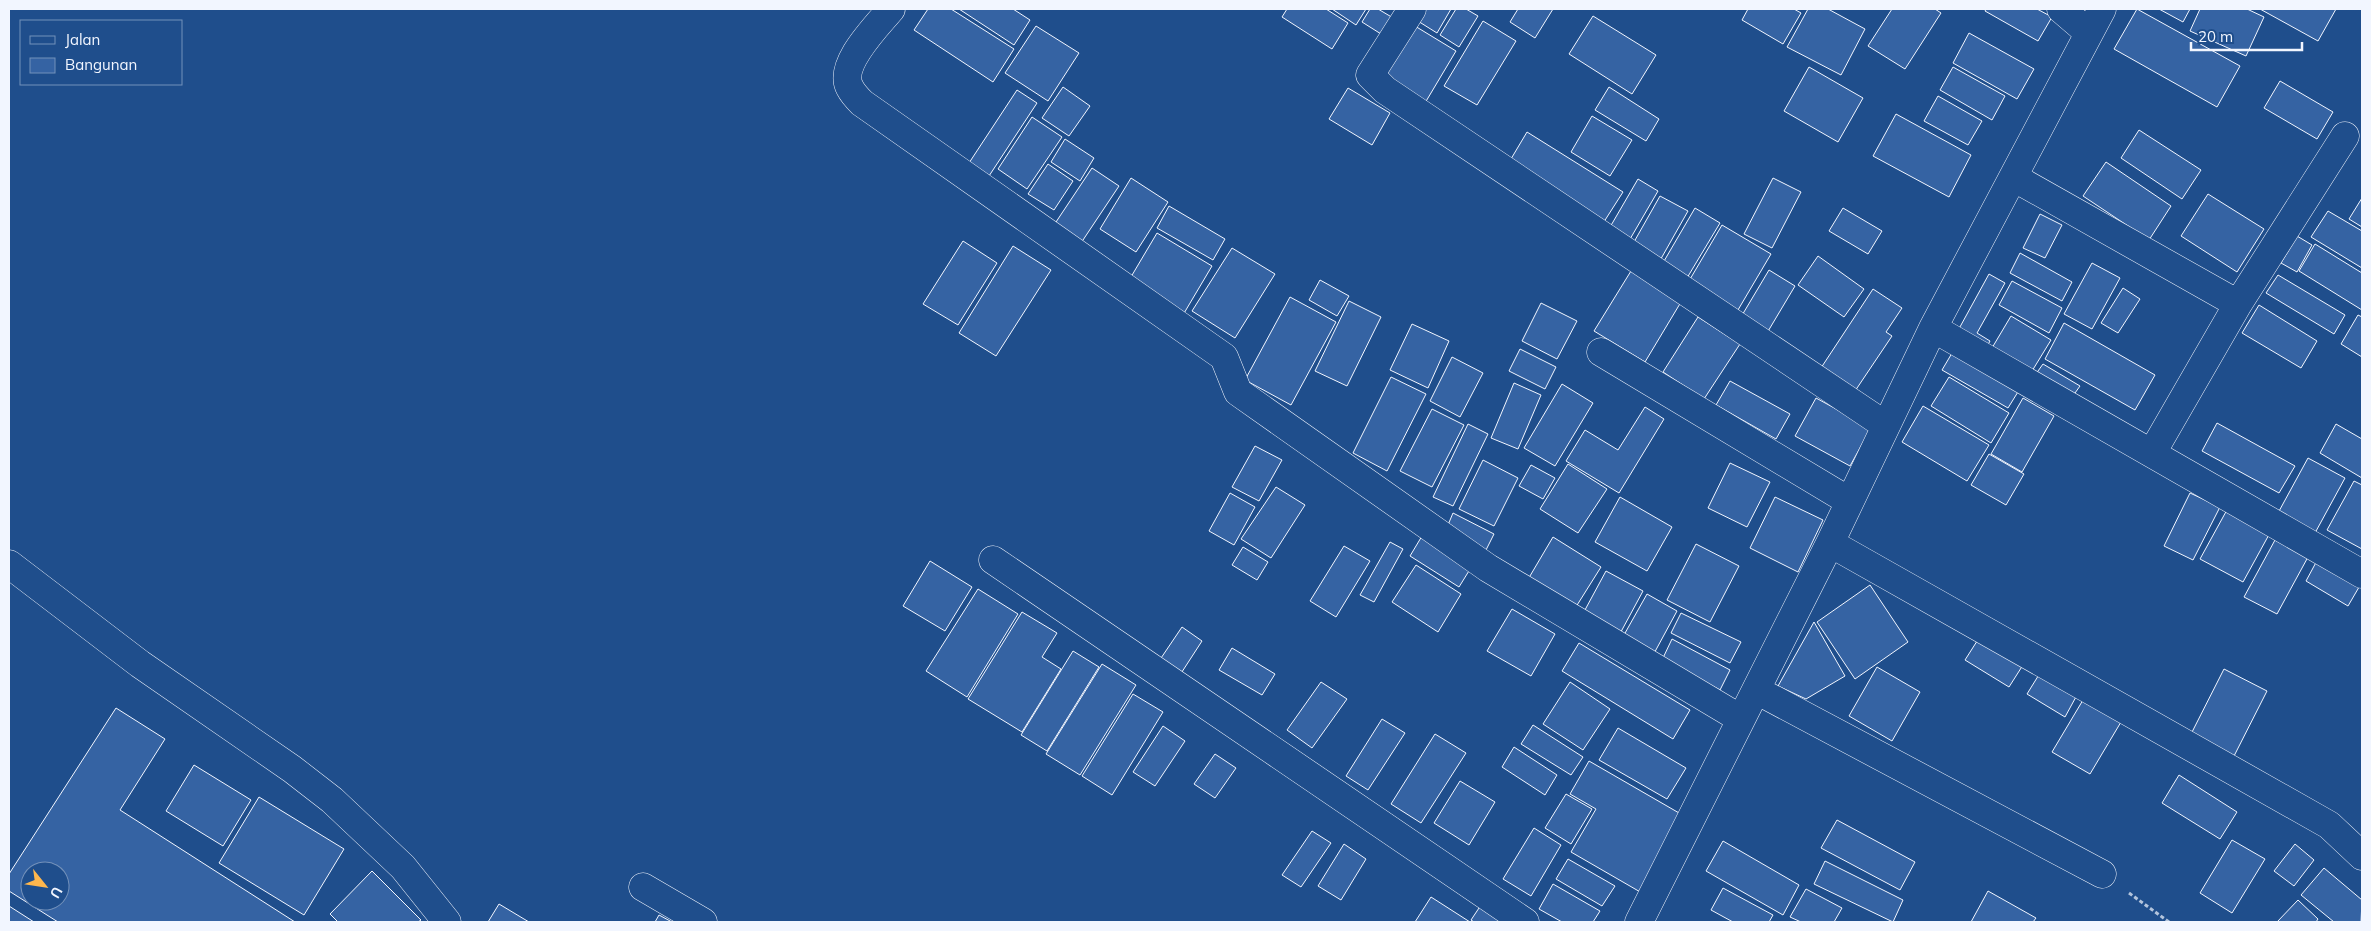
<svg xmlns="http://www.w3.org/2000/svg" width="2371" height="931" font-family="Mulish,sans-serif">
  <style>
    .building { fill: #3563a3; stroke: #f2f6ff; fill-rule: evenodd }
    .lines { fill: none; stroke-linecap: round; stroke-linejoin: round }
    .minor-casing { stroke: #f2f6ff; stroke-width: 29 }
    .path { stroke: #b3c4dc; stroke-width: 3; stroke-dasharray: 4 2.5; stroke-linecap: butt }
    .minor { stroke: #1f4e8c; stroke-width: 28 }
  </style>
  <rect width="100%" height="100%" fill="#1f4e8c"/>
  <!-- building -->
  <path class="building" d="M928,9H951L1014,49L993,82L914,30Z
    M959,9H1013L1030,20L1014,45Z
    M1287,9H1326L1348,23L1332,49L1282,17Z
    M1332,9H1366L1356,25Z
    M1370,9H1378L1400,22L1389,39L1362,22Z
    M1418,9H1451L1437,33L1413,18Z
    M1456,9H1466L1478,16L1459,47L1440,35Z
    M1518,9H1553L1535,38L1510,22Z
    M1748,9H1794L1801,13L1783,44L1742,20Z
    M1808,9H1828L1865,29L1841,75L1787,47Z
    M1892,9H1935L1941,13L1905,69L1868,46Z
    M1986,9H2037L2052,17L2038,41L1985,11Z
    M2137,9L2240,66L2217,107L2114,49Z
    M2159,9H2190L2183,22Z
    M2200,9H2247L2264,17L2246,56L2190,31Z
    M2260,9H2336L2318,41Z
    M1593,16L1656,55L1632,94L1569,54Z
    M1483,21L1516,41L1477,105L1444,86Z
    M1410,23L1456,51L1425,103L1379,75Z
    M1036,26L1079,53L1048,101L1005,73Z
    M1969,33L2034,69L2017,99L1953,63Z
    M1809,67L1863,98L1838,142L1784,111Z
    M1953,67L2005,96L1992,120L1940,90Z
    M2280,81L2333,112L2317,139L2264,108Z
    M1063,87L1090,106L1069,136L1042,118Z
    M1609,87L1659,119L1646,141L1595,110Z
    M1348,88L1390,113L1372,145L1329,119Z
    M1017,90L1037,103L989,176L969,163Z
    M1938,96L1982,121L1968,145L1924,121Z
    M1896,114L1971,155L1949,197L1873,156Z
    M1592,116L1632,140L1610,176L1571,152Z
    M1032,117L1062,137L1027,189L998,169Z
    M2139,130L2201,170L2182,199L2121,158Z
    M1527,132L1623,192L1600,228L1505,169Z
    M1065,139L1094,158L1080,181L1051,162Z
    M2106,162L2171,206L2149,240L2083,196Z
    M1048,164L1073,181L1054,210L1028,194Z
    M1092,168L1119,186L1081,243L1054,225Z
    M1131,178L1168,202L1136,252L1100,229Z
    M1773,178L1801,192L1772,248L1744,234Z
    M1638,179L1658,191L1626,246L1606,234Z
    M2208,194L2264,229L2237,272L2181,236Z
    M1660,196L1688,211L1658,264L1630,249Z
    M2362,198V227L2349,219Z
    M1169,206L1225,239L1213,260L1157,228Z
    M1695,208L1720,223L1684,283L1660,268Z
    M1843,208L1882,231L1868,254L1829,231Z
    M2328,211L2362,231V268L2311,237Z
    M2040,214L2062,225L2045,258L2023,248Z
    M1722,225L1771,254L1735,315L1686,286Z
    M1157,233L1212,266L1180,320L1125,287Z
    M2297,236L2312,245L2297,272L2281,263Z
    M963,241L997,263L958,325L923,304Z
    M2315,244L2362,273V310L2299,271Z
    M1013,246L1051,270L996,356L959,333Z
    M1232,248L1275,274L1235,338L1192,311Z
    M2020,253L2072,282L2062,301L2010,273Z
    M1818,256L1864,289L1844,317L1798,285Z
    M2092,263L2120,278L2092,329L2064,314Z
    M1769,270L1795,286L1764,338L1738,322Z
    M1631,271L1681,302L1645,362L1594,331Z
    M1989,274L2005,283L1977,333L1990,341L1984,352L1955,336Z
    M2278,275L2345,315L2334,334L2266,293Z
    M1320,280L1349,296L1337,316L1309,300Z
    M2012,281L2062,308L2049,333L1999,305Z
    M2123,288L2140,299L2118,333L2101,323Z
    M1873,289L1902,308L1886,332L1892,336L1851,397L1817,374Z
    M1290,297L1336,322L1291,405L1245,380Z
    M1349,301L1381,317L1347,386L1315,371Z
    M1541,303L1577,321L1557,359L1522,341Z
    M2259,305L2317,341L2301,368L2242,333Z
    M2358,315L2362,317V357L2341,344Z
    M2011,316L2051,340L2029,376L1989,353Z
    M1698,317L1740,344L1704,399L1663,372Z
    M2064,323L2155,375L2135,410L2045,359Z
    M1412,324L1449,341L1428,388L1390,370Z
    M1955,348L2021,387L2008,408L1942,370Z
    M1520,349L1556,367L1545,389L1509,371Z
    M1452,357L1483,373L1460,417L1430,401Z
    M2043,364L2080,386L2070,400L2033,378Z
    M1391,377L1426,394L1387,471L1353,453Z
    M1949,377L2009,413L1991,443L1931,406Z
    M1730,381L1790,414L1776,439L1716,405Z
    M1514,383L1541,395L1518,449L1491,438Z
    M1562,384L1593,403L1555,466L1524,448Z
    M1816,398L1871,428L1850,466L1795,436Z
    M2023,398L2054,416L2022,472L1991,454Z
    M1923,406L1989,445L1967,481L1902,442Z
    M1645,407L1664,419L1619,493L1566,461L1585,430L1618,450Z
    M1432,409L1464,425L1432,487L1400,471Z
    M2217,423L2295,466L2279,493L2202,451Z
    M1468,424L1488,434L1453,506L1433,497Z
    M2336,424L2362,439V478L2320,453Z
    M1255,446L1282,460L1259,501L1232,487Z
    M1989,454L2024,474L2006,505L1971,485Z
    M2308,458L2345,478L2315,533L2278,513Z
    M1483,460L1518,478L1494,526L1459,509Z
    M1730,463L1770,482L1747,527L1708,508Z
    M1568,464L1607,489L1578,533L1540,509Z
    M1531,465L1555,478L1543,499L1519,486Z
    M2354,481L2362,485V549L2327,530Z
    M1276,487L1305,505L1271,558L1241,539Z
    M1230,493L1255,507L1234,545L1209,531Z
    M2190,493L2220,507L2193,560L2164,546Z
    M1620,497L1672,527L1647,571L1595,542Z
    M1775,497L1823,520L1798,572L1750,548Z
    M2228,508L2271,531L2243,582L2200,559Z
    M1453,513L1494,534L1485,552L1445,532Z
    M1422,536L1472,566L1459,587L1410,556Z
    M1553,537L1601,567L1574,610L1527,581Z
    M2275,540L2308,557L2277,614L2244,597Z
    M1390,542L1403,549L1374,602L1360,595Z
    M1696,544L1739,566L1710,622L1667,600Z
    M1344,546L1370,561L1336,617L1310,601Z
    M1243,547L1268,562L1257,580L1232,565Z
    M2320,555L2362,582L2348,606L2306,581Z
    M930,561L972,587L945,631L903,606Z
    M1416,565L1461,594L1438,632L1392,602Z
    M1606,571L1643,591L1616,641L1579,621Z
    M1870,585L1908,642L1855,679L1817,622Z
    M978,589L1018,614L967,697L926,671Z
    M1647,594L1677,611L1651,659L1620,642Z
    M1512,609L1555,634L1531,676L1487,651Z
    M1022,612L1057,633L1042,657L1061,669L1022,732L968,699Z
    M1681,613L1741,642L1730,663L1671,633Z
    M1814,622L1845,676L1806,699L1778,686Z
    M1182,627L1202,641L1178,678L1157,664Z
    M1979,638L2023,665L2009,687L1965,660Z
    M1672,639L1730,670L1720,690L1662,660Z
    M1579,643L1690,710L1673,739L1562,671Z
    M1232,648L1275,674L1262,695L1219,670Z
    M1073,651L1099,667L1047,751L1021,735Z
    M1102,664L1136,685L1080,775L1046,754Z
    M1877,667L1920,692L1892,741L1849,716Z
    M2224,669L2267,691L2232,760L2189,738Z
    M2040,673L2077,695L2065,717L2027,694Z
    M1321,682L1347,699L1312,748L1287,730Z
    M1570,682L1610,709L1583,750L1543,724Z
    M1133,694L1163,712L1112,795L1082,776Z
    M2083,700L2121,722L2090,774L2052,752Z
    M116,708L165,739L120,810L295,922H58L9,891V874ZM30,871H60V901H30Z
    M1382,719L1405,733L1368,790L1346,776Z
    M1533,725L1583,757L1571,775L1521,744Z
    M1163,726L1185,741L1155,786L1133,772Z
    M1618,728L1686,768L1667,799L1599,760Z
    M1435,734L1466,753L1421,823L1391,804Z
    M1514,747L1557,775L1545,795L1502,767Z
    M1215,754L1236,768L1215,798L1194,784Z
    M1589,761L1686,817L1642,893L1571,852L1596,809L1570,794Z
    M194,765L251,800L223,846L166,811Z
    M2179,775L2237,812L2220,839L2162,803Z
    M1460,781L1495,802L1469,845L1434,823Z
    M1566,794L1592,809L1571,844L1545,828Z
    M259,797L344,849L304,915L219,863Z
    M1837,820L1915,862L1900,890L1821,848Z
    M1534,828L1561,845L1531,896L1503,879Z
    M1312,831L1331,843L1301,887L1282,875Z
    M2232,840L2265,859L2232,913L2200,893Z
    M1723,841L1799,885L1783,915L1706,871Z
    M1344,844L1366,859L1341,900L1318,886Z
    M2295,844L2314,860L2294,886L2274,871Z
    M1568,859L1615,886L1602,906L1556,879Z
    M1825,861L1903,900L1893,922L1814,884Z
    M2324,868L2362,900L2361,922H2334L2301,895Z
    M372,871L421,920L418,922H338L330,914Z
    M1553,884L1600,911L1593,922H1562L1539,909Z
    M1723,888L1773,915L1769,922H1733L1711,910Z
    M1806,889L1842,908L1834,922H1801L1790,917Z
    M1988,891L2036,918L2033,922H1971Z
    M1431,897L1470,922H1415Z
    M1485,899L1510,922H1474L1471,920Z
    M2298,900L2318,919L2316,922H2277Z
    M499,904L529,922H488Z
    M9,906L34,922H9Z
    M659,915L672,922H655Z"/>
  <g class="lines">
    <defs>
      <path id="minor" d="M891,9C877,26 837,65 850,88C853,94 858,99 862,103L1224,357L1238,392L1488,568L1741,719
        M1412,9L1370,75L1385,90L1885,425
        M2061,9L2089,33
        M2013,177L2238,304
        M1933,328L2362,574
        M1601,352L1849,501
        M2152,453L2238,304L2345,136
        M1830,543L2329,825L2362,856
        M993,560L1525,922
        M9,564L140,664L292,769L332,800L403,867L447,922
        M1756,690L2102,874
        M643,887L703,922
        M1639,922L1830,543L1933,328L2102,9"/>
    </defs>
    <!-- minor casing -->
    <use href="#minor" class="minor-casing"/>
    <!-- path -->
    <path class="path" d="M2129,893L2169,922"/>
    <!-- minor -->
    <use href="#minor" class="minor"/>
  </g>
  <!-- border -->
  <rect width="2371" height="931" fill="none" stroke="#f2f6ff" stroke-width="20"/>
  <!-- legend -->
  <rect x="20" y="20" width="162" height="65" fill="#1f4e8c" stroke="#7391ba"/>
  <rect x="30" y="36" width="25" height="8" fill="#1f4e8c" stroke="#7391ba"/>
  <text x="65" y="45" font-size="15" fill="#f2f6ff">Jalan</text>
  <rect x="30" y="58" width="25" height="15" fill="#3563a3" stroke="#7391ba"/>
  <text x="65" y="70" font-size="15" fill="#f2f6ff">Bangunan</text>
  <!-- north arrow -->
  <g transform="translate(45 886) rotate(120)"><circle r="24" fill="#1f4e8c" stroke="#7391ba"/>
  <path d="M0-4L9 19L0 12L-9 19Z" fill="#ffb74d"/>
  <text y="-8" font-size="14" font-weight="bold" text-anchor="middle" fill="#f2f6ff">U</text>
  </g>
  <!-- scale -->
  <path d="M2191 42v8h111v-8" fill="none" stroke="#f2f6ff" stroke-width="2.5"/>
  <text x="2198" y="42" font-size="15" fill="#f2f6ff" stroke="#1f4e8c" stroke-width="4" paint-order="stroke">20 m</text>
</svg>
